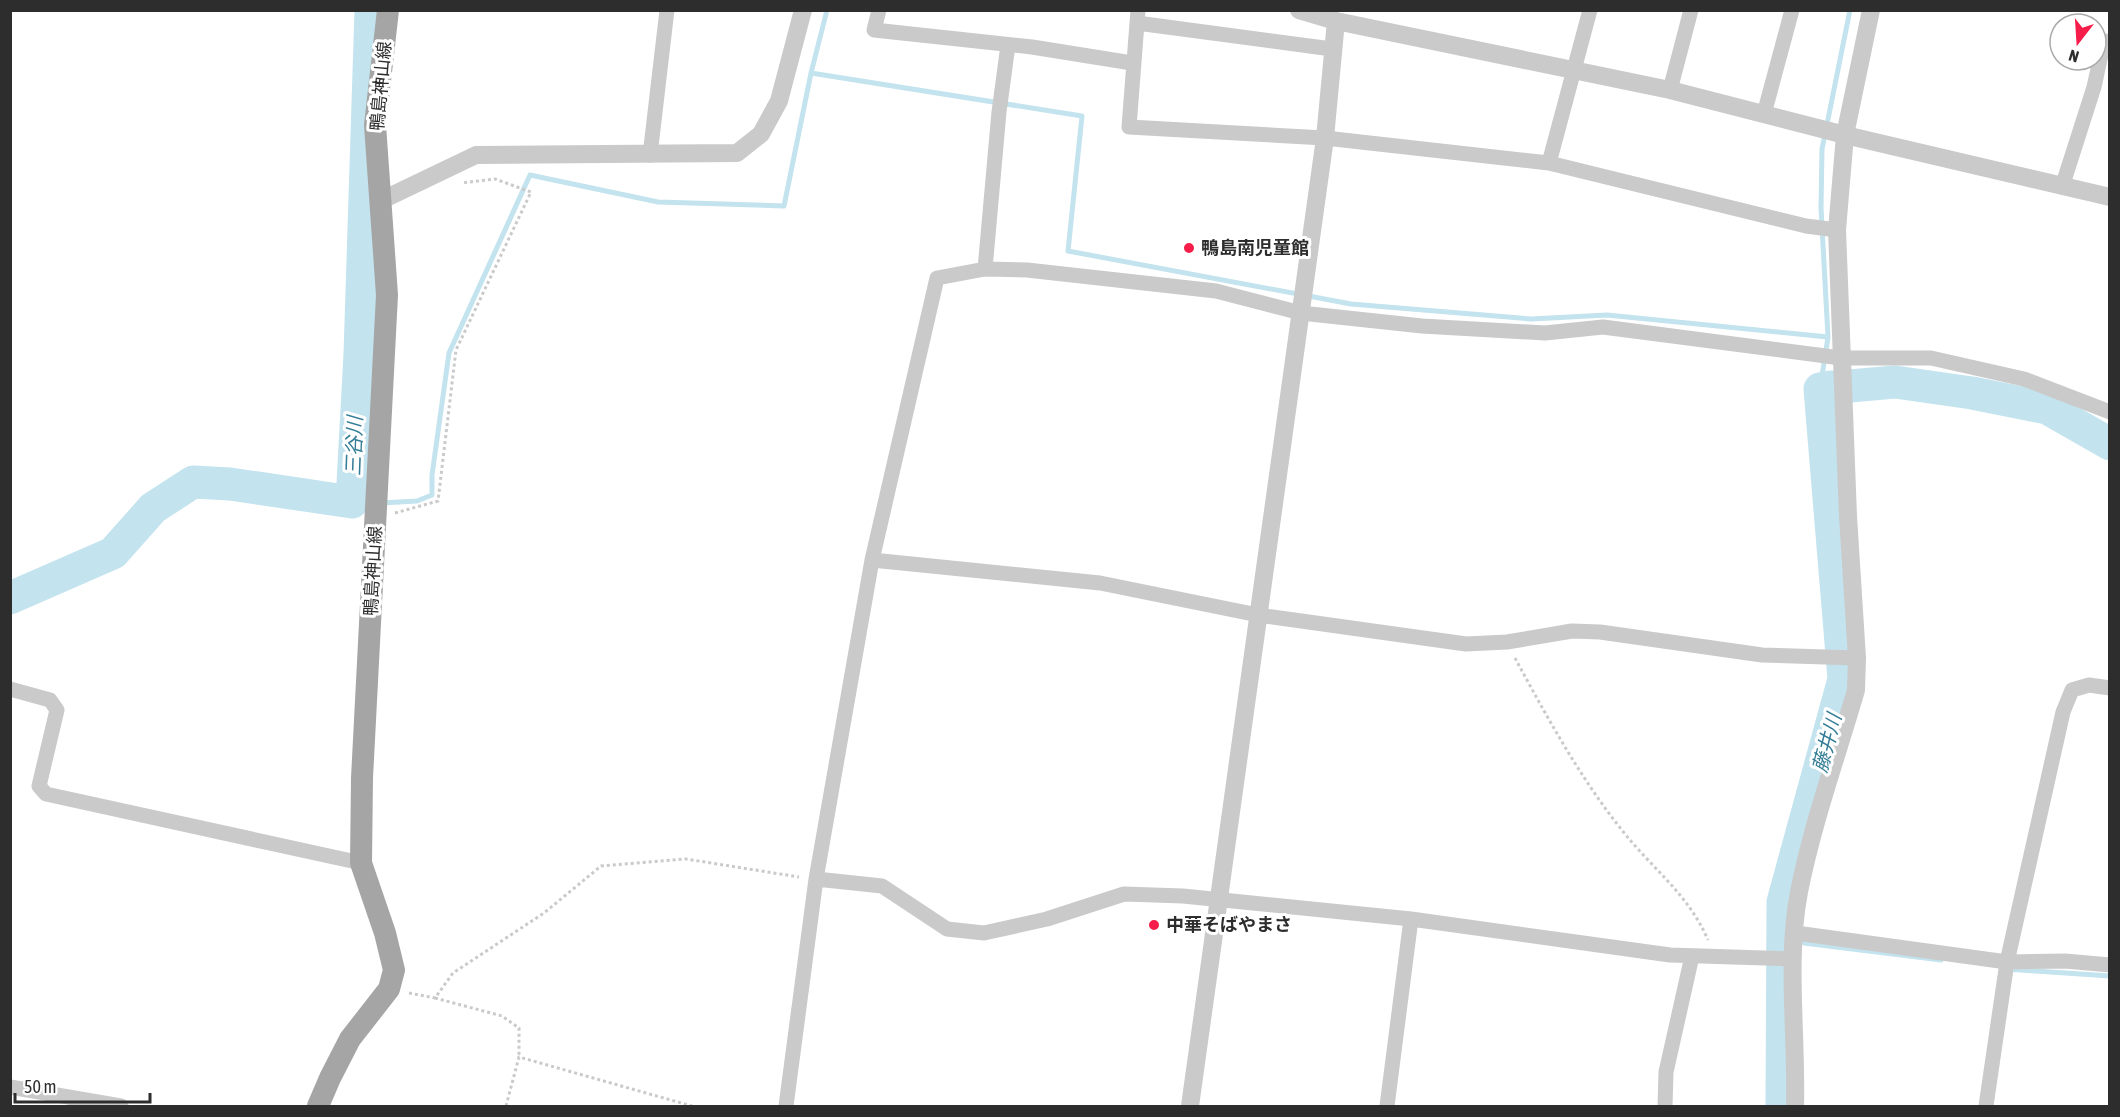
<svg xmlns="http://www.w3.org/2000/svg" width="2120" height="1117" font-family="'Asap Condensed','Noto Sans JP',sans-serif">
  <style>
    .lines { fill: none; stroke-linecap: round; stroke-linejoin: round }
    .stream { stroke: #c3e3ee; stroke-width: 5 }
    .river { stroke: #c3e3ee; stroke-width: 33 }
    .path { stroke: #cacaca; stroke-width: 3; stroke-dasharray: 3 3; stroke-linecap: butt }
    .minor { stroke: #cacaca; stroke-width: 15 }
    .tertiary { stroke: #cacaca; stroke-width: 18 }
    .primary { stroke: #a5a5a5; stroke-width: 22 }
    .poi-dot { fill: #f61d4a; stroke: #fff; stroke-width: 2 }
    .labels { text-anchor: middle; stroke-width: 6; stroke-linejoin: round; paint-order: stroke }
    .street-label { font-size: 18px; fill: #2d2d2d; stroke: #fff }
    .poi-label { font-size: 18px; font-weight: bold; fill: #2d2d2d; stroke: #fff; text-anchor: start }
    .water-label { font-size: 20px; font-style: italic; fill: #347d97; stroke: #fff }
  </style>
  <rect width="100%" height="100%" fill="#fff"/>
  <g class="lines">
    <!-- stream -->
    <path class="stream" d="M811,73L1082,116L1068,251L1351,304L1531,319L1607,315L1828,337
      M1820,389L1828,337L1821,208L1822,149L1850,10
      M352,502H372
      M381,503L417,501L432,495V475L449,353L530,175L658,202L784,206L811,73L827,10
      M1804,943L1941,960
      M2006,969L2110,976"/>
    <!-- river -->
    <path class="river" d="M1850,386L1895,382L1972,393L2047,408L2110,444
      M10,598L113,553L153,508L193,482L230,484L352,502L360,354L371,10
      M1782,1106L1783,902L1844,679L1820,389L1831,387"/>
    <!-- path -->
    <path class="path" d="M395,513L438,501L456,350L531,192L495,179L461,183
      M1515,658C1547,717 1579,776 1621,829C1652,869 1687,892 1708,940
      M409,993L435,998L453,973L544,913L601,866L686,859L799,877
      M435,998L502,1016L519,1028V1057
      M506,1106L519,1057L692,1106"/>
    <!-- minor -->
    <path class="minor" d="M879,10L874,30L1032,47L1132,63
      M1138,10L1129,127L1325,138L1549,163L1806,226L1837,230
      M1137,23L1332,49
      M1670,90L1691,10
      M1764,114L1792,10
      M650,155L667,10
      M1549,163L1590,10
      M2062,187L2094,87L2104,41L2110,42
      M985,269L999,112L1008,45
      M872,560L1100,583L1258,615L1466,644L1507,642L1572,631L1600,632L1762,655L1857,658
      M10,689L50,700L57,710L39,786L46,794L361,863
      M816,879L882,886L947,929L984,933L1047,919L1124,894L1183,896L1411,919L1670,955L1793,959
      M1796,933L2007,962L2065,961L2110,965
      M10,1087L121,1106
      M786,1106L816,879L872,560L937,278L985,269L1027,270L1216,291L1301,313L1422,326L1545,333L1603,327L1841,358H1931L2024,379L2110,412
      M1387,1106L1411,919
      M1665,1106L1666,1072L1692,956
      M1986,1106L2007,962L2063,712L2072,690L2089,685L2110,688"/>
    <!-- tertiary -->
    <path class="tertiary" d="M1299,10L1336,21L1670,90L1845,135L2110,197
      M380,201L476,155L737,153L761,134L779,101L803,10
      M1190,1106L1325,138L1336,21
      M1795,1106C1797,1037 1786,959 1799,892C1812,825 1837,756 1856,690L1857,658L1848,516L1837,230L1845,135L1871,10"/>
    <!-- primary -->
    <path class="primary" d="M318,1106L330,1078L350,1039L389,989L394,970L385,933L361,863L362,778L387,295L375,125L388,10"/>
  </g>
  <!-- markers -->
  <g class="poi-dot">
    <circle cx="1189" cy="248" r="6"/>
    <circle cx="1154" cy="925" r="6"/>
  </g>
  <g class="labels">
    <!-- street labels -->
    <g class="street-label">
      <text transform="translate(381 86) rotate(-85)" y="6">鴨島神山線</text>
      <text transform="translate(373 571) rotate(-87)" y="6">鴨島神山線</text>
    </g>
    <!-- poi labels -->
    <g class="poi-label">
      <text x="1201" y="254">鴨島南児童館</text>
      <text x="1166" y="931">中華そばやまさ</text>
    </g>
    <!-- water labels -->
    <g class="water-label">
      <text transform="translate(354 446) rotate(-88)" y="7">三谷川</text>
      <text transform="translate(1827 743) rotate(-75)" y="7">藤井川</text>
    </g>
  </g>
  <!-- border -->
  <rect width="2120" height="1117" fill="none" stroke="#2d2d2d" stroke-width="24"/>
  <!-- north arrow -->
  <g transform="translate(2078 42) rotate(197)"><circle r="28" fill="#ffffff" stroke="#ababab" stroke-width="1.5"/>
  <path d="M0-4.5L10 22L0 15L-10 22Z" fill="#f61d4a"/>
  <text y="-9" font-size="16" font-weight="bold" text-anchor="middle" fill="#2d2d2d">N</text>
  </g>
  <!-- scale -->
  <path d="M15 1093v9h135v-9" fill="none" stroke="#2d2d2d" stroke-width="3"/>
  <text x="24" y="1093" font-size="18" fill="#2d2d2d" stroke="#ffffff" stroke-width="4.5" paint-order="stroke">50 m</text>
</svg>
